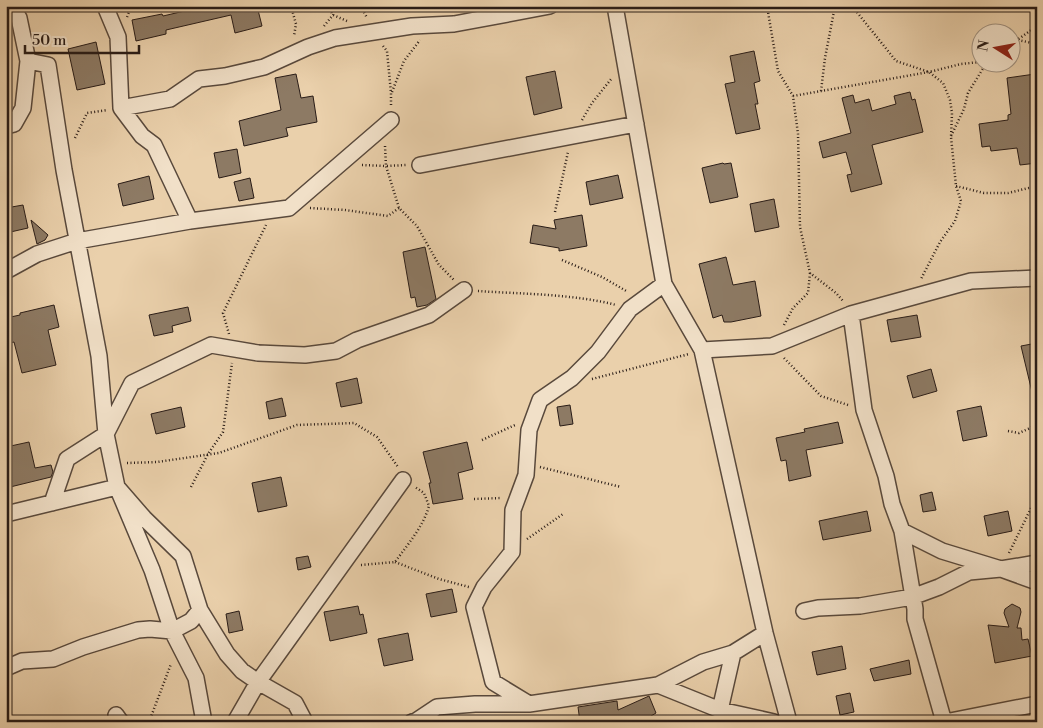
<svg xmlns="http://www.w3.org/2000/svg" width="1043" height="728" font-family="'Libre Bodoni',serif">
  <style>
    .building { fill: #8d7a64; stroke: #291c17 }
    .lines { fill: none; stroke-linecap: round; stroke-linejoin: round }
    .minor-casing { stroke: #59493c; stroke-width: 18 }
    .path { stroke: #291c17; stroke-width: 2.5; stroke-dasharray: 1 2.5; stroke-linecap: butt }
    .minor { stroke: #f1e0c8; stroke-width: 15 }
  </style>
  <rect width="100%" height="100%" fill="#ead0ab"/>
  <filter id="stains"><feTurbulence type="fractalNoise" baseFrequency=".004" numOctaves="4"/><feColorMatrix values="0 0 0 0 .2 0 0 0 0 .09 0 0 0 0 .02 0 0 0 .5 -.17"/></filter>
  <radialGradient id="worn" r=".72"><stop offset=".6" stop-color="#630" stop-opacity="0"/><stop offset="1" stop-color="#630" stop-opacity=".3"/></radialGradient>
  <!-- building -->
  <path class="building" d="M206,6H257L262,26L235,33L231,15L166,30V34L136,41L132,20L162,14L163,16Z
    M96,42L105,84L77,90L68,49Z
    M754,51L760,81L754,83L758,104H755L760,129L736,134L725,84L735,82L730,56Z
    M555,71L562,108L534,115L526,77Z
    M296,74L301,98L313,96L317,122L286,128L288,136L244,146L239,121L281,110L275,78Z
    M1035,74L1037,92V163L1020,165L1017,148L991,151L990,146L982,147L979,124L1008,120V115L1011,114L1007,78Z
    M910,92L912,100L915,99L923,132L872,145L882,184L851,192L847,175L852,174L846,152L823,158L819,142L851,133L842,98L853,95L855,103L869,99L872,111L896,104L894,96Z
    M237,149L241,173L219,178L214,153Z
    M723,163L724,164L731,163L738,197L710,203L702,168Z
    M618,175L623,198L590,205L586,182Z
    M149,176L154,199L123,206L118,184Z
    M250,178L254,198L239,201L234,182Z
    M774,199L779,227L755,232L750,204Z
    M23,205L28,228L6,233V208Z
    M582,215L587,246L559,251V248L530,243L533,225L556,229L554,220Z
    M31,220L48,235L45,240L37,244Z
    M425,247L436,299L427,305L417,307L415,297L411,298L403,252Z
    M726,257L733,285L755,281L761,316L731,322H724L722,315L713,318L699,264Z
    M54,305L59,327L48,330L56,365L22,373L14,342L6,344V318L20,315V313Z
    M188,307L191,321L172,326L173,332L154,336L149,315Z
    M917,315L921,337L891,342L887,320Z
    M1037,343V392H1032L1021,346Z
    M931,369L937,391L913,398L907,376Z
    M357,378L362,403L341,407L336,383Z
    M282,398L286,416L269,419L266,402Z
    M570,405L573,424L560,426L557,407Z
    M981,406L987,436L963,441L957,411Z
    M181,407L185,427L156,434L151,414Z
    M838,422L843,443L806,450L811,476L789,481L786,460L781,461L776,438L805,432L804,429Z
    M29,442L35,468L51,465L53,472L51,477L6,488V447Z
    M467,442L473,469L458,473L463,499L433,504L429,483H431L423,452Z
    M281,477L287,506L258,512L252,483Z
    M932,492L936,510L923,512L920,495Z
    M867,511L871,531L823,540L819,521Z
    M1008,511L1012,531L988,536L984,516Z
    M308,556L311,567L298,570L296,558Z
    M452,589L457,612L431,617L426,594Z
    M1012,604L1020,608L1021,612L1017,628H1021L1022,640L1028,639L1032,656L995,663L988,625L1009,627L1004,613L1005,609Z
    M358,606L360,615L363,614L367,633L330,641L324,612Z
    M239,611L243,630L229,633L226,614Z
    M408,633L413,660L384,666L378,639Z
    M842,646L846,669L817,675L812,652Z
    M909,660L911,674L874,681L870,669Z
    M850,693L854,712L840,715L836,696Z
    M649,696L656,713L651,716L653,722H580L578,707L617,701L618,710Z"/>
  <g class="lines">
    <defs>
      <path id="minor" d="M105,6L118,37L121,108L142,136L154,145L190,221L289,208L391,120
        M615,6L664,284L702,350L765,633L789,722
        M121,108L170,99L199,79L225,76L264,67L308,47L335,38L412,26L454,24L550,6
        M6,126L14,124L23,108L28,61L19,18L12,6
        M420,165L636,124
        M6,271L37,254L77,241L190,221
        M851,314L864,410L886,476L892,504L902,531L915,609V619L944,722
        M702,350L772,346L851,314L971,281L1037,278
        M52,503L67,459L106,434L132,383L211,345L258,353L305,355L336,351L357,340L429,315L464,290
        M6,514L117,487L106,434L99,356L64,170L48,65L28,61
        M902,531L942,551L1001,569L1037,563
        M804,611L818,608L860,606L912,597L939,587L969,572L1001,569L1037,582
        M6,668L22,661L53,659L83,647L138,630L150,629L172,631L191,621L200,610
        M658,685L703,662L733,653L765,633
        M529,704L493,682L474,607L484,587L512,552L513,510L526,475L529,430L540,400L572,378L598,352L630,309L664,284
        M720,710L733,653
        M116,715L121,722
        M204,722L196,678L172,631L152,570L117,487L144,518L183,556L200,610L227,654L242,671L258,682L295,703L305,722
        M235,722L258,682L403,480
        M412,722L416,721L437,707L475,704H529L658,685L720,710L774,722
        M945,722L1037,704"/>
    </defs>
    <!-- minor casing -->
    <use href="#minor" class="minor-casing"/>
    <!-- path -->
    <path class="path" d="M291,6L296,24L294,36
      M328,6L333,15L347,21
      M361,6L367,18
      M767,6L778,71L793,96L798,134L800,227L810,273L836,293L843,301
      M854,6L856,11L896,61L929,72L943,83L950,100L952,113L951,137L956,186L961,201L955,221L940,242L921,279
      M127,17L131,6
      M324,26L333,15L336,6
      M1018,40L1037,44
      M1010,45L1037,26
      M383,46L387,51L391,93V106
      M821,91L825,58L835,6
      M392,92L404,61L420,40
      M793,96L929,72L961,64L980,62
      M582,120L592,103L612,78
      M951,136L964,109L968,93L987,62
      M75,138L87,113L108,110
      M385,146L386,166L406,165
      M362,165L386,166L399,208L417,226L439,265L454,280
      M956,186L984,193H1008L1037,186
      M310,208L345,210L388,216L399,208
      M555,212L568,152
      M562,260L602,277L628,292
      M478,291C522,294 574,294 616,305
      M784,325L793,308L808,293L810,273
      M229,334L223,313L266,225
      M784,358L821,396L848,405
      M592,379L689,354
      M1008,431L1019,433L1037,425
      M482,440L515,425
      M127,463L157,462L219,453L297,425L354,423L377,437L398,467
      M540,467L621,487
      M191,487L208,454L223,432L232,363
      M474,499L502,498
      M527,539L563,514
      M1009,553L1037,496
      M395,562L439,579L469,587
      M361,565L395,562C408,544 423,527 429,506L424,493L415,487
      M149,722L171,664"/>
    <!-- minor -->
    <use href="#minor" class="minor"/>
  </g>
  <!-- margin -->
  <rect width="1043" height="728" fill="none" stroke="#ead0ab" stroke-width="25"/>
  <rect x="8" y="8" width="1028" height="713" fill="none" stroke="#291c17" stroke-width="2.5"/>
  <rect x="12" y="12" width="1018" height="703" fill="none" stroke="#291c17"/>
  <!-- north arrow -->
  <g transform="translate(996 48) rotate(281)"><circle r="24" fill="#f1e0c8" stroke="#a19281"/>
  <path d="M0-4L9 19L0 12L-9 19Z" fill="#8f2418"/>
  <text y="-8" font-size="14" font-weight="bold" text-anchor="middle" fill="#291c17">N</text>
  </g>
  <!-- scale -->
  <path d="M25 45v8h114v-8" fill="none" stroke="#291c17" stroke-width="2.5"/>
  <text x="32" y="45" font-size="15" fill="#291c17" stroke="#f1e0c8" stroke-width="4" paint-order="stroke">50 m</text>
  <rect width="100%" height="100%" filter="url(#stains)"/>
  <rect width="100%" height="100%" fill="url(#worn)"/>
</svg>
